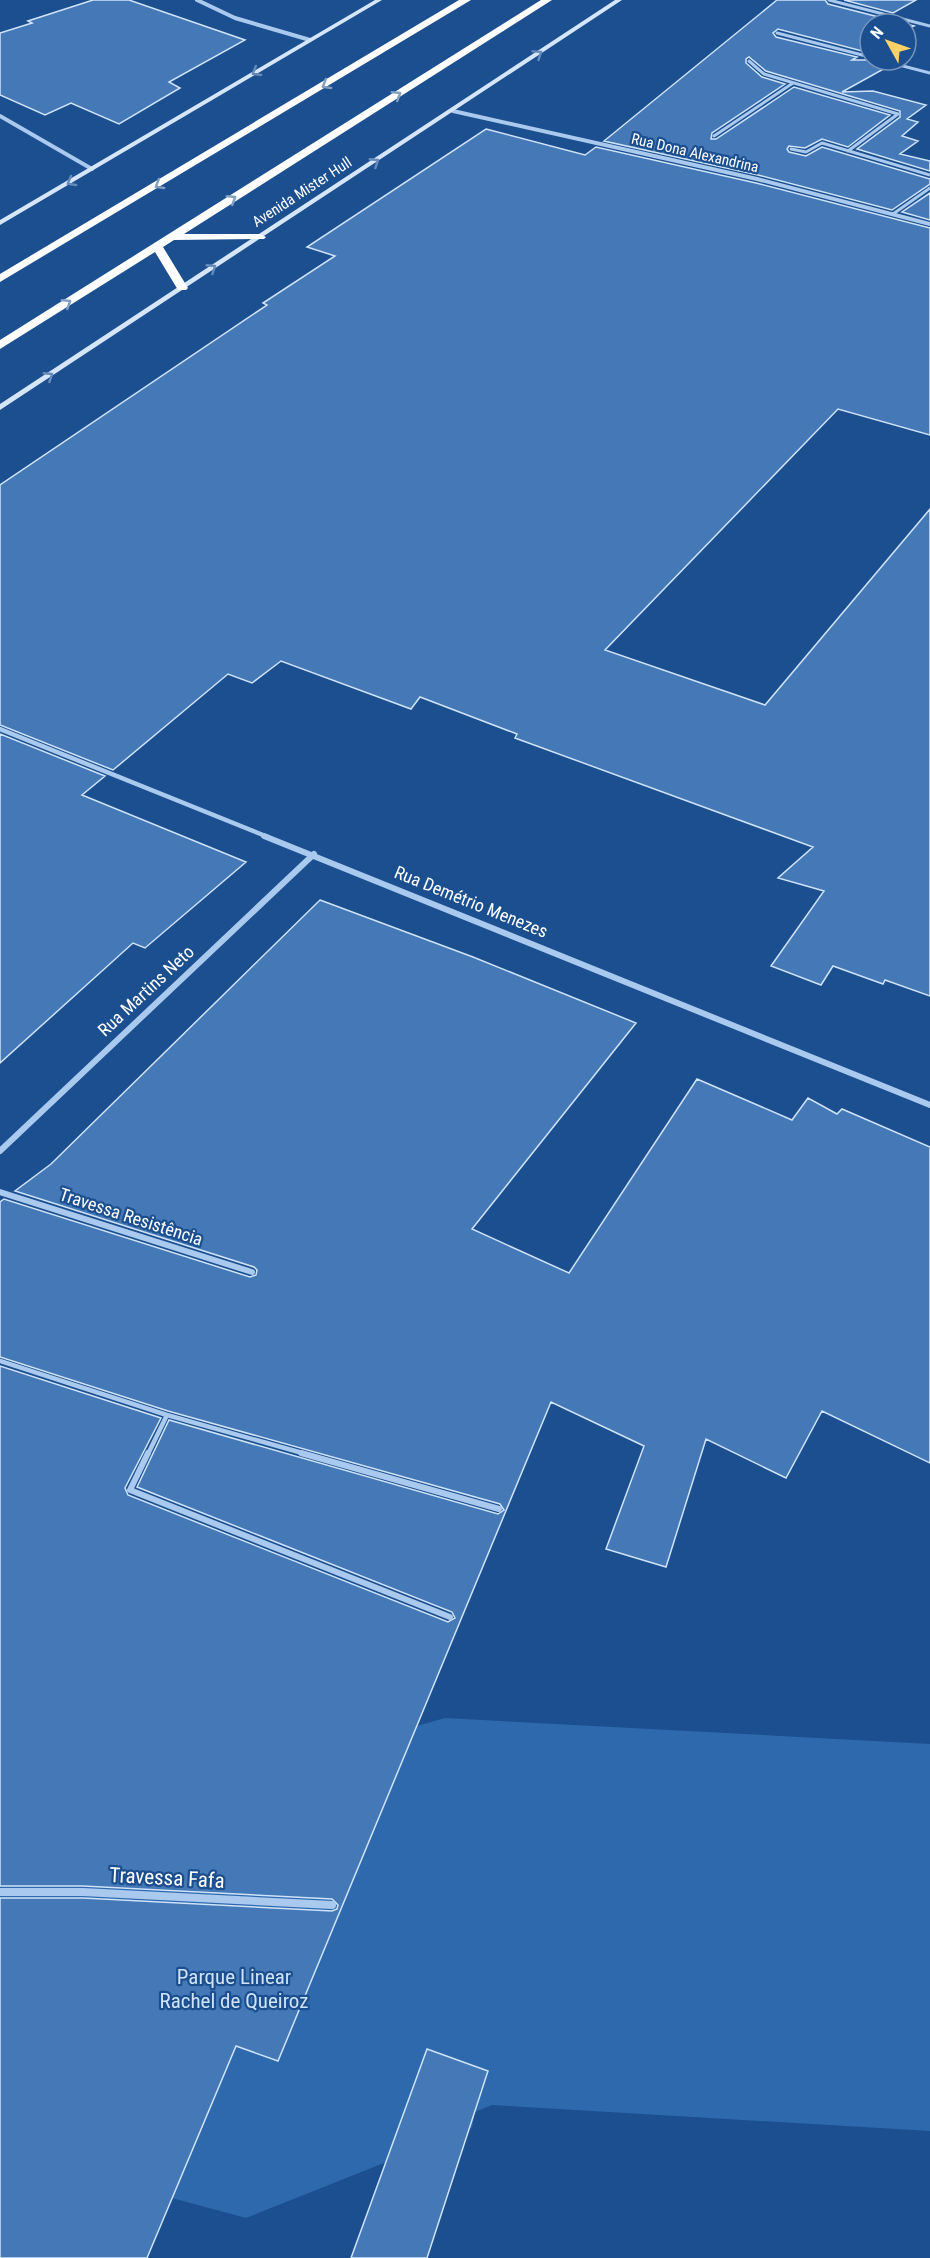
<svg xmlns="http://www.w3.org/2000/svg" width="930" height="2258" font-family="'Roboto Condensed',sans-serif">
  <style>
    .green { fill: #2e69ad }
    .building { fill: #4478b7; stroke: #cfe3fa; stroke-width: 1.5 }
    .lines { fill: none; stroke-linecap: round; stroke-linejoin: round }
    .lane-far2 { stroke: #a9c9ee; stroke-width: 3 }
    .lane-far1 { stroke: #a9c9ee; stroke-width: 4.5 }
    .lane { stroke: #a9c9ee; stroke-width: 6 }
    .street-far3 { stroke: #a9c9ee; stroke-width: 4 }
    .street-far2 { stroke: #a9c9ee; stroke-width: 4.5 }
    .street-far1 { stroke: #a9c9ee; stroke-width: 6 }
    .street { stroke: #a9c9ee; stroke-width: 8 }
    .secondary { fill: #d6e6fa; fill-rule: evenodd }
    .highway { fill: #fff; fill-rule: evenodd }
    .oneway { stroke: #668bba }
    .oneway2 { stroke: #829ec1 }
    .labels { text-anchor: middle; stroke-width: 4.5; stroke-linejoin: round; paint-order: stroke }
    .far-street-label { font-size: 15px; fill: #fff; stroke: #1b4f8f }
    .street-label { font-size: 18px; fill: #fff; stroke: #1b4f8f }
    .near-street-label { font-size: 21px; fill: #fff; stroke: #1b4f8f }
    .near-park-label { font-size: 21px; fill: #cfe3fa; stroke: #1b4f8f }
  </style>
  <rect width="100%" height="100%" fill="#1b4f8f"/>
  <!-- green -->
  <path class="green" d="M0,1655L371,1739L445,1718L930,1744V2131L492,2105L475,2112L472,2128L246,2218L131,2187L0,2161Z"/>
  <!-- building -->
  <path class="building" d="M93,0H129L245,40L169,82L180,88L119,124L71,103L45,115L0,95V33L32,23L28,21Z
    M777,0H825L828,4L914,26L906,30V24H870V50L866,52L778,29L773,33L776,37L857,57L852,60H876L879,63L889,66L842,92L873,91L926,105L907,119L918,122L902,136L918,141L900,154L930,161V171L857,149L900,117V111L766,71L749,57L746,59V63L762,77L785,84L712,133L711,139H716L794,87L890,115L848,147L822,139L805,148L789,146L787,149L789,152L806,156L822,147L930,179V184L892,210L758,175L604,141Z
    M844,0H916L893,13Z
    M486,129L585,155L596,147L756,183L930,228V435L838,409L605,650L765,705L930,509V996L885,980L883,984L833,966L821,985L771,966L824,891L778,878L813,847L515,738L517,734L420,697L411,709L281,661L252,683L228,674L113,770L0,725V485L267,305L263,303L335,256L307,247Z
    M930,193V220L902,212Z
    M0,734L105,776L82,795L246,862L145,948L133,943L0,1063Z
    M320,900L473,957L636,1023L472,1229L569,1273L697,1079L792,1120L808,1098L837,1114L842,1109L930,1147V1463L822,1411L786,1478L706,1439L666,1567L606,1549L644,1446L551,1402L278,2061L236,2046L147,2258H0V1898H83L332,1911L337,1909L338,1905L332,1899L83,1886H0V1366L161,1418L125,1488L128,1495L448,1622L455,1618L452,1612L137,1487L169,1420L498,1514L504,1510L500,1504L168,1411L0,1357V1202L4,1199L250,1277L256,1275L257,1270L254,1267L15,1191L51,1164Z
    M427,2049L488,2071L427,2258H351Z"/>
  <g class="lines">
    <!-- lane-far2 -->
    <path class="lane-far2" d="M829,0L930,26
      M777,33L870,57
      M880,60L930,73
      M749,61L764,74L898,114L848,151
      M714,136L793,83
      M791,149L806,152L822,143L930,175
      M893,214L930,188"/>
    <!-- lane-far1 -->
    <path class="lane-far1" d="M0,1361L167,1415L306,1454
      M148,1454L167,1415"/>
    <!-- lane -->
    <path class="lane" d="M148,1453L130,1490L450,1617
      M301,1453L499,1509"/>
    <!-- street-far3 -->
    <path class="street-far3" d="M197,0L235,18L310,40
      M453,111L757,179L930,224
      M0,116L92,169"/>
    <!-- street-far2 -->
    <path class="street-far2" d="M0,729L268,837"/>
    <!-- street-far1 -->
    <path class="street-far1" d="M264,836L930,1105
      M0,1151L314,854
      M0,1192L252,1272"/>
    <!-- street -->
    <path class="street" d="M0,1892H83L332,1905"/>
    <!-- secondary -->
    <path class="secondary" d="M375,0H382L0,225V220Z
      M615,0H622L0,410V404Z"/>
    <!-- highway -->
    <path class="highway" d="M459,0H471L0,282V274Z
      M541,0H552L184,234H260L266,237L264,239L174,240L163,247L188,288L186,290H178L155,252L0,349V340Z"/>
  </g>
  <!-- one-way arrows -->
  <defs><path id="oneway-chevron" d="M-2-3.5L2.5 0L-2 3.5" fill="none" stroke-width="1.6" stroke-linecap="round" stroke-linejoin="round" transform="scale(1.5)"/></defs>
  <g class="oneway">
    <use href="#oneway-chevron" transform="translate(538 54) rotate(-34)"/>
    <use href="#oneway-chevron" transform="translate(256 72) rotate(149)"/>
    <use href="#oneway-chevron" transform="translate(375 162) rotate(-33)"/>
    <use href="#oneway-chevron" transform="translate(71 182) rotate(150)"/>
    <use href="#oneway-chevron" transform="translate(212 268) rotate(-33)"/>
    <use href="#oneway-chevron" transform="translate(49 376) rotate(-33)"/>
  </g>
  <g class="oneway2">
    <use href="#oneway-chevron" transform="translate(326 85) rotate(149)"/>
    <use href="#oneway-chevron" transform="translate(397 95) rotate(-32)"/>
    <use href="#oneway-chevron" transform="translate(159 185) rotate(149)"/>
    <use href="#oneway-chevron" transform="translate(232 199) rotate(-32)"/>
    <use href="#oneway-chevron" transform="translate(67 303) rotate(-32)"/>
  </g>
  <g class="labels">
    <!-- far-street labels -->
    <g class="far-street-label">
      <text transform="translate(695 153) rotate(13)" y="5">Rua Dona Alexandrina</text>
      <text transform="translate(302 192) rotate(-33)" y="5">Avenida Mister Hull</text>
    </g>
    <!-- street labels -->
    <g class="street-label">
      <text transform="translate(471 902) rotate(22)" y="6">Rua Demétrio Menezes</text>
      <text transform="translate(146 991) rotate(-43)" y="6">Rua Martins Neto</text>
      <text transform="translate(131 1217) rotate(18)" y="6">Travessa Resistência</text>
    </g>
    <!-- near-street labels -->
    <g class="near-street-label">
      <text transform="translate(167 1878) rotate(3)" y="7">Travessa Fafa</text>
    </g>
    <!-- near-park labels -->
    <g class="near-park-label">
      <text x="234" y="1984">Parque Linear<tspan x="234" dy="24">Rachel de Queiroz</tspan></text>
    </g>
  </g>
  <!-- north arrow -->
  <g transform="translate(888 42) rotate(310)"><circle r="28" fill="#1b4f8f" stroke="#7695bc" stroke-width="1.5"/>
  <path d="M0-4.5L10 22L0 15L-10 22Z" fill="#ffd166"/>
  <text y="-9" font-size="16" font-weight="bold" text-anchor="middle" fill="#ffffff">N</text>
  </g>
</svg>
